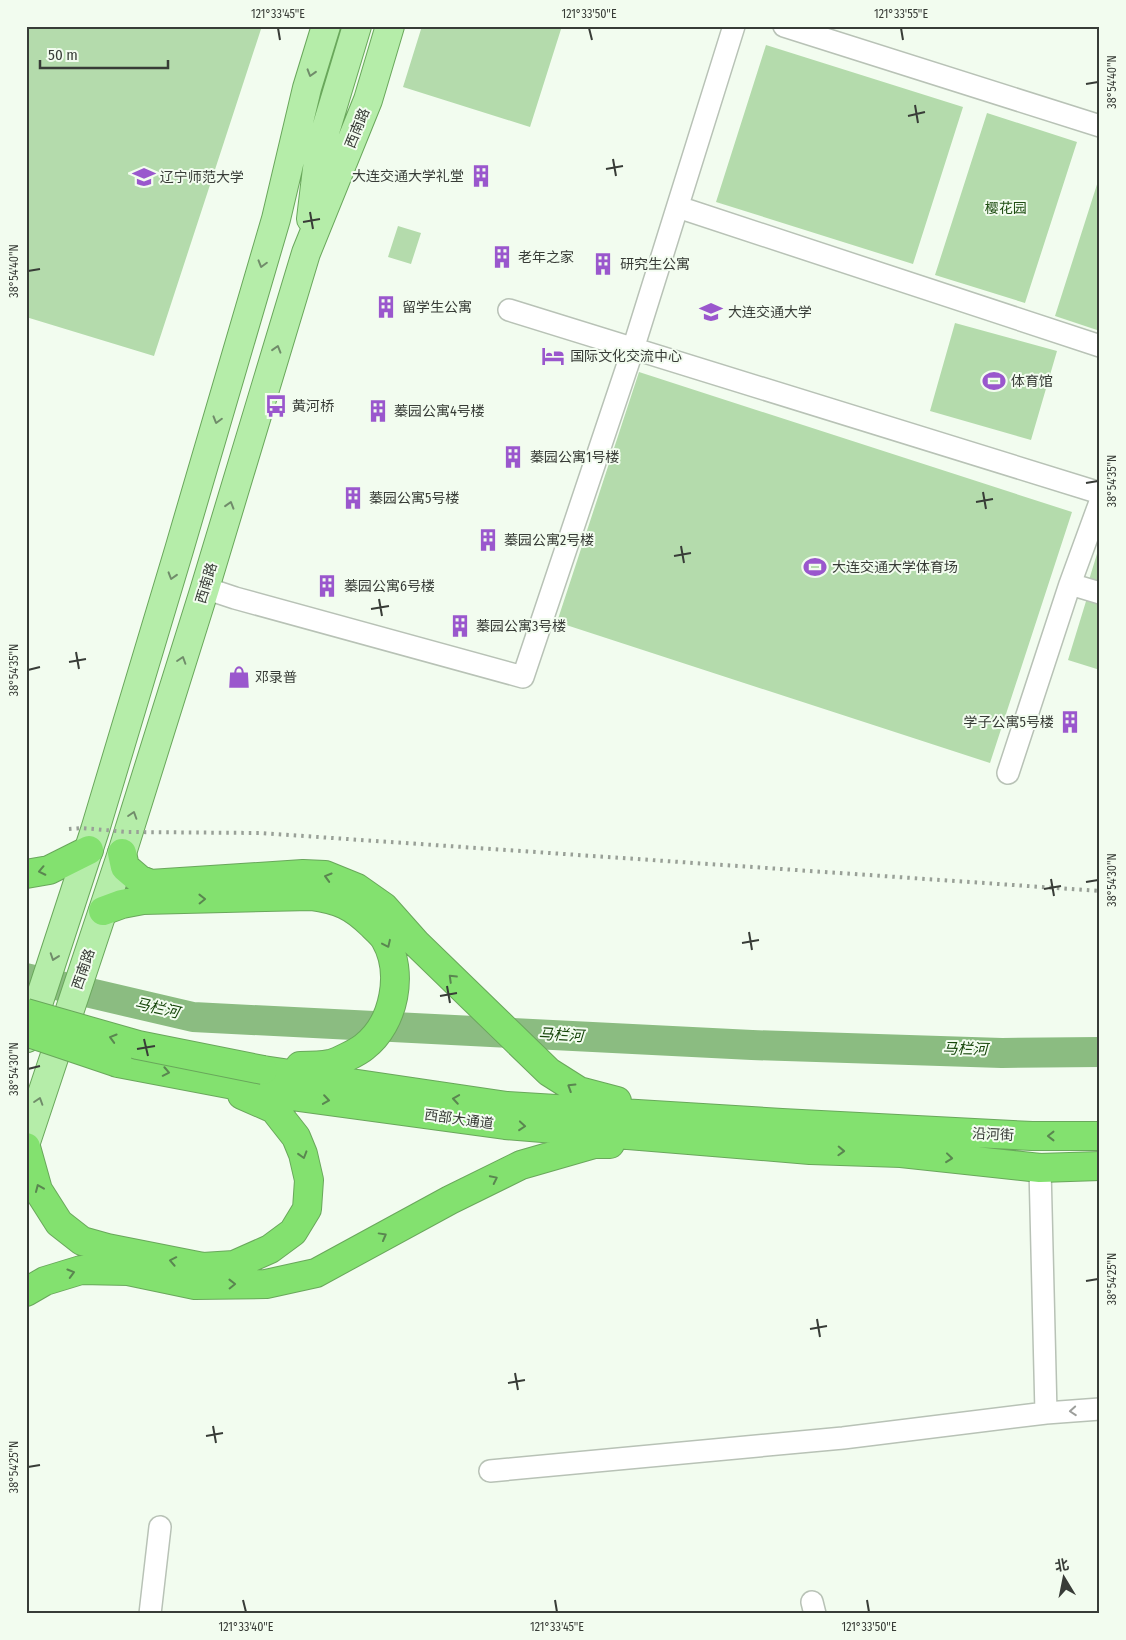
<svg xmlns="http://www.w3.org/2000/svg" width="1126" height="1640" font-family="'Fira Sans Condensed','Noto Sans SC',sans-serif">
  <style>
    .garden { fill: #b4dbac }
    .lines { fill: none; stroke-linecap: round; stroke-linejoin: round }
    .river { stroke: #8bbc81; stroke-width: 30 }
    .minor-casing { stroke: #b8c2b6; stroke-width: 24 }
    .major-casing { stroke: #69a75b; stroke-width: 30 }
    .highway-casing { stroke: #69a75b; stroke-width: 30 }
    .minor { stroke: #fff; stroke-width: 21 }
    .major { stroke: #b5eda9; stroke-width: 28 }
    .highway { stroke: #83e16f; stroke-width: 28 }
    .rail { stroke: #99a097; stroke-width: 4; stroke-dasharray: 2.5 5; stroke-linecap: butt }
    .highway-bridge-casing { stroke: #69a75b; stroke-width: 30; stroke-linecap: butt }
    .highway-bridge { stroke: #83e16f; stroke-width: 28 }
    .oneway { stroke: #708c6a }
    .oneway2 { stroke: #5a8650 }
    .oneway3 { stroke: #9c9e9b }
    .ticks { fill: none; stroke: #383c37; stroke-width: 2 }
    .labels { text-anchor: middle; stroke-width: 4; stroke-linejoin: round; paint-order: stroke }
    .street-label { font-size: 14px; fill: #383c37; stroke: #f2fcef }
    .poi-label { font-size: 14px; fill: #383c37; stroke: #f2fcef; text-anchor: start }
    .park-label { font-size: 14px; fill: #1e4d12; stroke: #f2fcef }
    .water-label { font-size: 15px; font-style: italic; fill: #16460a; stroke: #f2fcef }
    .neatline { fill: none; stroke: #383c37; stroke-width: 2 }
    .ticks-label { font-size: 12px; text-anchor: middle; fill: #383c37 }
  </style>
  <rect width="100%" height="100%" fill="#f2fcef"/>
  <!-- garden -->
  <path class="garden" d="M26,26H262L154,356L26,317Z
    M422,26H562L530,127L403,87Z
    M766,45L963,107L913,264L716,202Z
    M987,113L1077,142L1025,303L935,275Z
    M1100,175V331L1055,316Z
    M398,226L421,233L411,264L388,257Z
    M955,323L1057,351L1031,440L930,411Z
    M639,372L1072,512L990,763L557,622Z
    M1100,544V583L1089,580Z
    M1087,598L1100,602V670L1068,660Z"/>
  <g class="lines">
    <!-- river -->
    <path class="river" d="M26,978L193,1017L752,1045L1002,1053L1100,1052"/>
    <defs>
      <path id="minor" d="M784,26L1100,126
        M678,207L1100,346
        M509,310L1100,493
        M1070,584L1100,593
        M205,588L235,598L523,677L633,349L734,26
        M1008,773L1070,584L1100,502
        M1046,1413L1100,1409
        M490,1471L843,1438L1046,1413L1040,1168
        M812,1602L815,1614
        M150,1614L160,1527"/>
      <path id="major" d="M311,219L319,152L357,26
        M27,1038L95,830L179,550L276,219L307,88L326,26
        M26,1142L122,853L205,588L306,253L368,100L390,26"/>
      <path id="highway" d="M122,853L125,867L139,879L150,884L303,874L325,875L357,888L384,907L416,943L549,1072L579,1091L617,1101
        M26,874L49,870L89,850
        M103,911L122,904L143,900L311,896C339,900 352,905 372,925C376,929 382,934 385,939C404,972 395,1023 364,1047C358,1052 338,1062 330,1064C321,1066 310,1066 300,1066
        M118,1063L291,1096L505,1125L810,1150L901,1153L1040,1168L1100,1166
        M263,1070L507,1106L782,1123L1032,1136H1100
        M26,1147L38,1190L59,1223L82,1241L107,1248L203,1267L234,1265L270,1249L293,1232L307,1209L309,1180L303,1154L296,1137L274,1109L242,1095
        M26,1292L45,1281L81,1270L128,1271L195,1285L266,1284L316,1273L450,1200L521,1165L594,1144H610"/>
    </defs>
    <!-- minor casing -->
    <use href="#minor" class="minor-casing"/>
    <!-- major casing -->
    <use href="#major" class="major-casing"/>
    <!-- highway casing -->
    <use href="#highway" class="highway-casing"/>
    <!-- minor -->
    <use href="#minor" class="minor"/>
    <!-- major -->
    <use href="#major" class="major"/>
    <!-- highway -->
    <use href="#highway" class="highway"/>
    <!-- rail -->
    <path class="rail" d="M69,829L82,828L128,832L260,833L1100,891"/>
    <defs>
      <path id="highway-bridge" d="M26,1013L138,1045L263,1070
        M26,1032L118,1063"/>
    </defs>
    <!-- highway-bridge casing -->
    <use href="#highway-bridge" class="highway-bridge-casing"/>
    <!-- highway-bridge -->
    <use href="#highway-bridge" class="highway-bridge"/>
  </g>
  <!-- one-way arrows -->
  <defs><path id="oneway-chevron" d="M-2-3.5L2.5 0L-2 3.5" fill="none" stroke-width="1.6" stroke-linecap="round" stroke-linejoin="round" transform="scale(1.25)"/></defs>
  <g class="oneway">
    <use href="#oneway-chevron" transform="translate(311 73) rotate(107)"/>
    <use href="#oneway-chevron" transform="translate(262 264) rotate(106)"/>
    <use href="#oneway-chevron" transform="translate(277 349) rotate(-73)"/>
    <use href="#oneway-chevron" transform="translate(217 420) rotate(106)"/>
    <use href="#oneway-chevron" transform="translate(230 505) rotate(-73)"/>
    <use href="#oneway-chevron" transform="translate(172 576) rotate(107)"/>
    <use href="#oneway-chevron" transform="translate(182 660) rotate(-72)"/>
    <use href="#oneway-chevron" transform="translate(133 815) rotate(-72)"/>
    <use href="#oneway-chevron" transform="translate(54 957) rotate(109)"/>
    <use href="#oneway-chevron" transform="translate(39 1101) rotate(-72)"/>
  </g>
  <g class="oneway2">
    <use href="#oneway-chevron" transform="translate(42 871) rotate(168)"/>
    <use href="#oneway-chevron" transform="translate(328 877) rotate(-164)"/>
    <use href="#oneway-chevron" transform="translate(202 899) rotate(-1)"/>
    <use href="#oneway-chevron" transform="translate(387 944) rotate(65)"/>
    <use href="#oneway-chevron" transform="translate(452 978) rotate(-136)"/>
    <use href="#oneway-chevron" transform="translate(113 1038) rotate(-164)"/>
    <use href="#oneway-chevron" transform="translate(166 1072) rotate(11)"/>
    <use href="#oneway-chevron" transform="translate(571 1087) rotate(-148)"/>
    <use href="#oneway-chevron" transform="translate(456 1099) rotate(-171)"/>
    <use href="#oneway-chevron" transform="translate(326 1100) rotate(8)"/>
    <use href="#oneway-chevron" transform="translate(522 1126) rotate(5)"/>
    <use href="#oneway-chevron" transform="translate(1051 1136) rotate(180)"/>
    <use href="#oneway-chevron" transform="translate(841 1151) rotate(2)"/>
    <use href="#oneway-chevron" transform="translate(303 1155) rotate(73)"/>
    <use href="#oneway-chevron" transform="translate(949 1158) rotate(6)"/>
    <use href="#oneway-chevron" transform="translate(494 1179) rotate(-26)"/>
    <use href="#oneway-chevron" transform="translate(39 1188) rotate(-113)"/>
    <use href="#oneway-chevron" transform="translate(383 1236) rotate(-29)"/>
    <use href="#oneway-chevron" transform="translate(173 1261) rotate(-169)"/>
    <use href="#oneway-chevron" transform="translate(71 1273) rotate(-16)"/>
    <use href="#oneway-chevron" transform="translate(232 1284) rotate(-1)"/>
  </g>
  <use class="oneway3" href="#oneway-chevron" transform="translate(1073 1411) rotate(176)"/>
  <!-- ticks -->
  <path class="ticks" d="M278,28L280,40M589,28L592,40M901,28L903,40M1086,84L1098,82M915,105L918,123M908,116L925,112M613,159L616,176M606,169L623,166M310,212L313,229M303,222L320,219M28,271L40,269M1086,483L1098,481M983,492L986,509M976,502L993,499M681,546L684,563M674,556L691,553M379,599L382,616M371,609L389,606M76,652L79,669M69,662L86,659M28,670L40,667M1051,879L1054,896M1086,882L1098,880M1044,889L1061,886M749,932L752,950M742,943L759,940M447,986L450,1003M440,996L457,993M144,1039L148,1056M137,1049L155,1046M28,1069L40,1066M1086,1281L1098,1279M817,1319L820,1337M810,1329L827,1326M515,1373L518,1390M508,1383L525,1380M213,1426L216,1443M206,1436L223,1433M28,1467L40,1465M243,1600L246,1612M555,1600L557,1612M867,1600L869,1612"/>
  <!-- icons -->
  <defs>
    <symbol id="building-bare" viewBox="-9 -9 18 18"><path d="M-4-6H4V6H1V3H-1V6H-4ZM-2.5-4.3h1.7v1.8h-1.7ZM.8-4.3h1.7v1.8H.8ZM-2.5-1h1.7V.8h-1.7ZM.8-1h1.7V.8H.8Z" fill="#9a57cd" stroke="#f2fcef" stroke-width="2.5" paint-order="stroke"/></symbol>
    <symbol id="university-bare" viewBox="-9 -9 18 18"><path d="M0-5L7-2L0 1L-7-2ZM-4 1L0 2.5L4 1V4Q0 6-4 4Z" fill="#9a57cd" stroke="#f2fcef" stroke-width="2.5" paint-order="stroke"/></symbol>
    <symbol id="hotel-bare" viewBox="-9 -9 18 18"><path d="M-6-4.5h1.5V1H6V5H4.5V3h-9V5H-6ZM-4 0a1.8 1.8 0 1 1 3.6 0ZM.5 0V-2.5h3Q6-2.5 6 0Z" fill="#9a57cd" stroke="#f2fcef" stroke-width="2.5" paint-order="stroke"/></symbol>
    <symbol id="stadium-bare" viewBox="-9 -9 18 18"><path d="M0-5a6.5 5 0 1 0 0 10a6.5 5 0 1 0 0-10ZM-3.5-1.8h7v3.6h-7Z" fill="#9a57cd" stroke="#f2fcef" stroke-width="2.5" paint-order="stroke"/></symbol>
    <symbol id="bus-bare" viewBox="-9 -9 18 18"><path d="M-5-6H5V4H4V6H2V4H-2V6H-4V4H-5ZM-3.5-4V0h7V-4ZM-3.5 1.2v1.5H-2V1.2ZM2 1.2v1.5H3.5V1.2Z" fill="#9a57cd" stroke="#f2fcef" stroke-width="2.5" paint-order="stroke"/></symbol>
    <symbol id="shop-bare" viewBox="-9 -9 18 18"><path d="M-5-2.5h2.3a2.7 3.5 0 0 1 5.4 0H5L5.5 6h-11ZM-1.5-2.5h3a1.5 2.3 0 0 0-3 0Z" fill="#9a57cd" stroke="#f2fcef" stroke-width="2.5" paint-order="stroke"/></symbol>
  </defs>
  <g fill-rule="evenodd">
    <use href="#building-bare" x="465" y="160" width="32" height="32"/>
    <use href="#university-bare" x="128" y="161" width="32" height="32"/>
    <use href="#building-bare" x="486" y="241" width="32" height="32"/>
    <use href="#building-bare" x="587" y="248" width="32" height="32"/>
    <use href="#building-bare" x="370" y="291" width="32" height="32"/>
    <use href="#university-bare" x="695" y="296" width="32" height="32"/>
    <use href="#hotel-bare" x="537" y="340" width="32" height="32"/>
    <use href="#stadium-bare" x="978" y="365" width="32" height="32"/>
    <use href="#bus-bare" x="260" y="390" width="32" height="32"/>
    <use href="#building-bare" x="362" y="395" width="32" height="32"/>
    <use href="#building-bare" x="497" y="441" width="32" height="32"/>
    <use href="#building-bare" x="337" y="482" width="32" height="32"/>
    <use href="#building-bare" x="472" y="524" width="32" height="32"/>
    <use href="#stadium-bare" x="799" y="551" width="32" height="32"/>
    <use href="#building-bare" x="311" y="570" width="32" height="32"/>
    <use href="#building-bare" x="444" y="610" width="32" height="32"/>
    <use href="#shop-bare" x="223" y="661" width="32" height="32"/>
    <use href="#building-bare" x="1054" y="706" width="32" height="32"/>
  </g>
  <g class="labels">
    <!-- street labels -->
    <g class="street-label">
      <text transform="translate(357 128) rotate(-68)" y="5">西南路</text>
      <text transform="translate(206 583) rotate(-73)" y="5">西南路</text>
      <text transform="translate(83 969) rotate(-71)" y="5">西南路</text>
      <text transform="translate(459 1119) rotate(8)" y="5">西部大通道</text>
      <text transform="translate(993 1134) rotate(3)" y="5">沿河街</text>
    </g>
    <!-- poi labels -->
    <g class="poi-label">
      <text x="464" y="181" text-anchor="end">大连交通大学礼堂</text>
      <text x="160" y="182">辽宁师范大学</text>
      <text x="518" y="262">老年之家</text>
      <text x="620" y="269">研究生公寓</text>
      <text x="402" y="312">留学生公寓</text>
      <text x="728" y="317">大连交通大学</text>
      <text x="570" y="361">国际文化交流中心</text>
      <text x="1011" y="386">体育馆</text>
      <text x="292" y="411">黄河桥</text>
      <text x="394" y="416">蓁园公寓4号楼</text>
      <text x="530" y="462">蓁园公寓1号楼</text>
      <text x="369" y="503">蓁园公寓5号楼</text>
      <text x="504" y="545">蓁园公寓2号楼</text>
      <text x="832" y="572">大连交通大学体育场</text>
      <text x="344" y="591">蓁园公寓6号楼</text>
      <text x="476" y="631">蓁园公寓3号楼</text>
      <text x="255" y="682">邓录普</text>
      <text x="1054" y="727" text-anchor="end">学子公寓5号楼</text>
    </g>
    <!-- park labels -->
    <g class="park-label">
      <text x="1006" y="213">樱花园</text>
    </g>
    <!-- water labels -->
    <g class="water-label">
      <text transform="translate(157 1008) rotate(13)" y="5">马栏河</text>
      <text transform="translate(561 1035) rotate(3)" y="5">马栏河</text>
      <text transform="translate(965 1049) rotate(1)" y="5">马栏河</text>
    </g>
  </g>
  <!-- border -->
  <rect width="1126" height="1640" fill="none" stroke="#f2fcef" stroke-width="55"/>
  <!-- north arrow -->
  <g transform="translate(1064 1578) rotate(350)" stroke="#f2fcef" stroke-width="4" paint-order="stroke">
  <path d="M0-4L9 19L0 12L-9 19Z" fill="#383c37"/>
  <text y="-8" font-size="14" font-weight="bold" text-anchor="middle" fill="#383c37">北</text>
  </g>
  <!-- scale -->
  <path d="M40 60v8h128v-8" fill="none" stroke="#383c37" stroke-width="2.5"/>
  <text x="48" y="60" font-size="15" fill="#383c37" stroke="#f2fcef" stroke-width="4" paint-order="stroke">50 m</text>
  <rect x="28" y="28" width="1070" height="1584" class="neatline"/>
  <g class="ticks-label">
    <text x="278" y="18">121°33'45"E</text>
    <text x="589" y="18">121°33'50"E</text>
    <text x="901" y="18">121°33'55"E</text>
    <text transform="translate(1112 82) rotate(-90)" y="4">38°54'40"N</text>
    <text transform="translate(14 271) rotate(-90)" y="4">38°54'40"N</text>
    <text transform="translate(1112 481) rotate(-90)" y="4">38°54'35"N</text>
    <text transform="translate(14 670) rotate(-90)" y="4">38°54'35"N</text>
    <text transform="translate(1112 880) rotate(-90)" y="4">38°54'30"N</text>
    <text transform="translate(14 1069) rotate(-90)" y="4">38°54'30"N</text>
    <text transform="translate(1112 1279) rotate(-90)" y="4">38°54'25"N</text>
    <text transform="translate(14 1467) rotate(-90)" y="4">38°54'25"N</text>
    <text x="246" y="1631">121°33'40"E</text>
    <text x="557" y="1631">121°33'45"E</text>
    <text x="869" y="1631">121°33'50"E</text>
  </g>
</svg>
